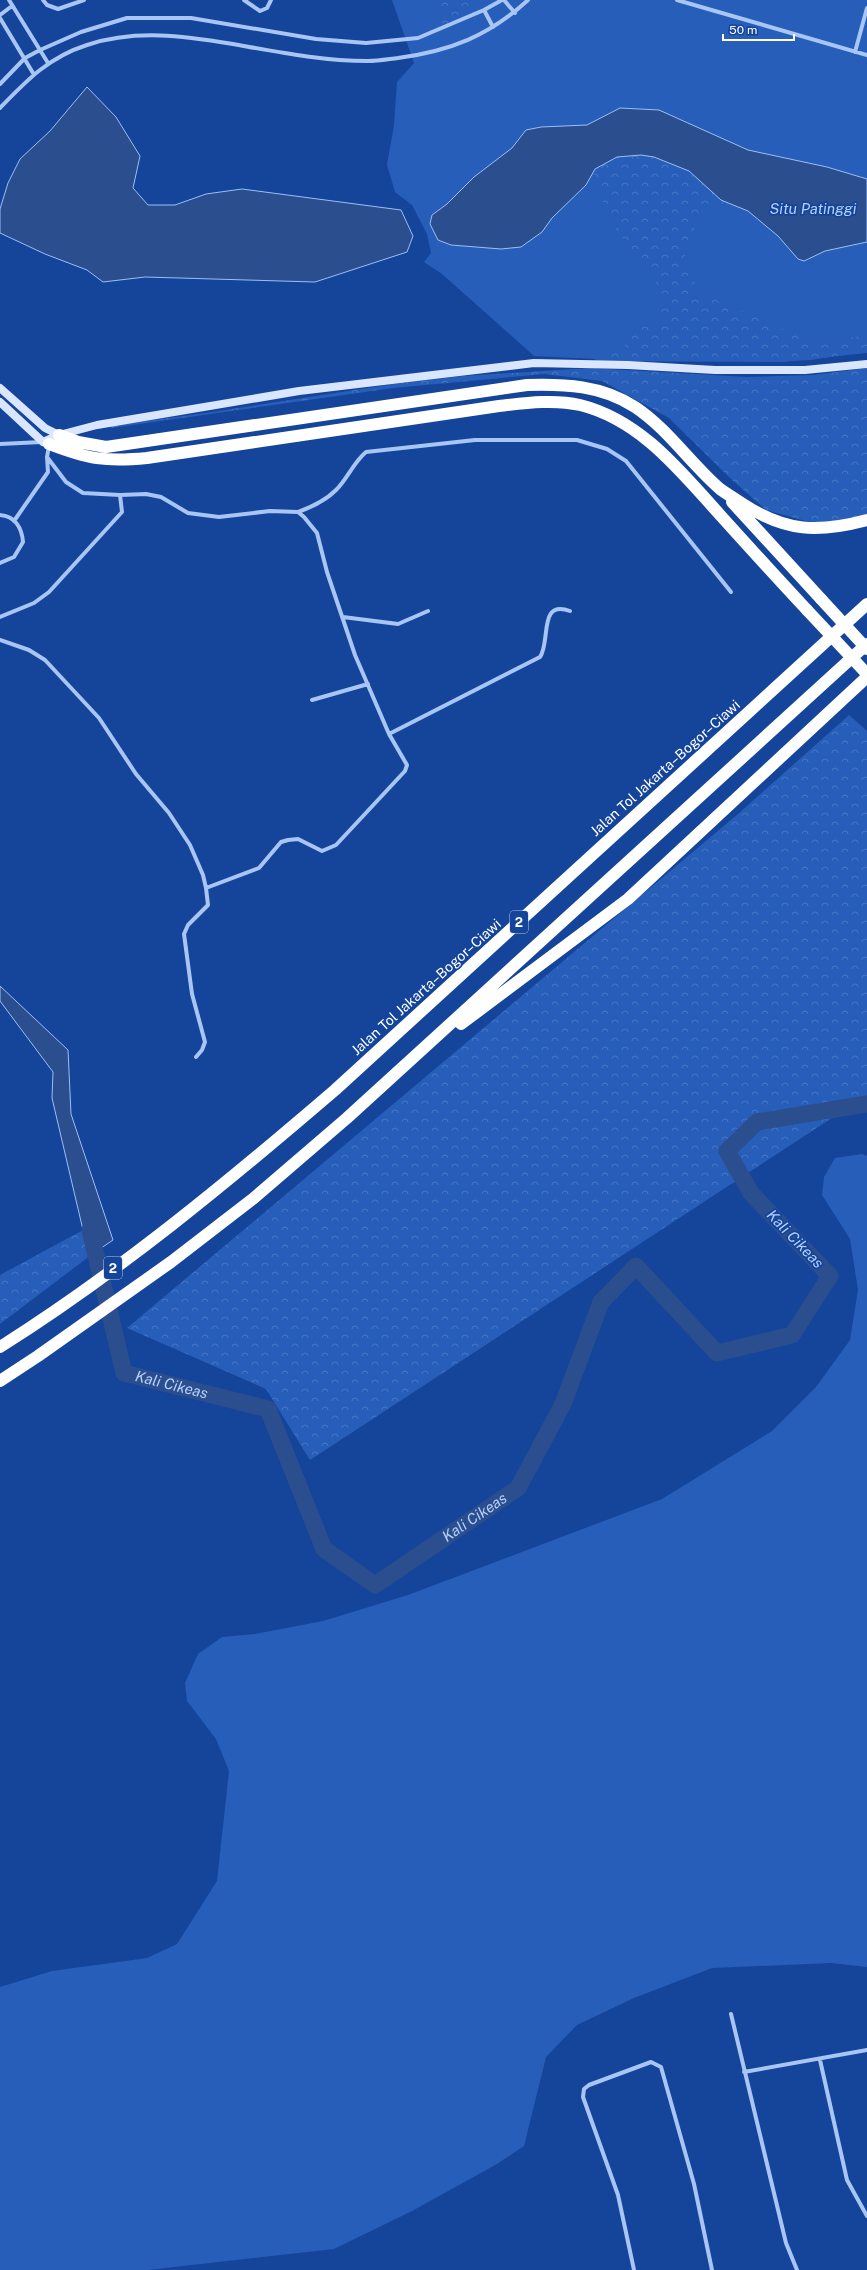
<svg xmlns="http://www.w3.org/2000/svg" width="867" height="2270" font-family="'Public Sans',sans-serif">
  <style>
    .grass { fill: #275eb9 }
    .forest { fill: url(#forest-crowns) }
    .water { fill: #2b4e8f; stroke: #9bbff6 }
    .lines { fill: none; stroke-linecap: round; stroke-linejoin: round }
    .river { stroke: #2b4e8f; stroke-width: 17 }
    .minor { stroke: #a9c5f3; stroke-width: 4 }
    .secondary { stroke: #d9e6fd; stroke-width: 8 }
    .motorway { stroke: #fff; stroke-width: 12 }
    .motorway-bridge { stroke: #fff; stroke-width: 12 }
    .labels { text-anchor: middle; stroke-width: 3.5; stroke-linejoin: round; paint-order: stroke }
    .shield { fill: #14459b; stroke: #b8c7e1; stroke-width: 1 }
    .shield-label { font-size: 13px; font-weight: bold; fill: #fff }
    .street-label { font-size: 14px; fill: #fff; stroke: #14459b }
    .water-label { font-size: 15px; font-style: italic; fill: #b6d0fa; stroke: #14459b }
  </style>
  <defs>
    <pattern id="forest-crowns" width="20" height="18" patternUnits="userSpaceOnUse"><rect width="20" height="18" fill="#275eb9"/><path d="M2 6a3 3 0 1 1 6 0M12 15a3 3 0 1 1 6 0" fill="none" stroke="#4776c4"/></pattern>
  </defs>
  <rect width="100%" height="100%" fill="#14459b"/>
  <!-- grass -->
  <path class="grass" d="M392,0H867V353L783,362L596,361L595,359L534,356L442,274L424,262L431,253L427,234L412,205L395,192L387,165L394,125L397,82L414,63Z
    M862,1154L867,1156V1967L831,1963L712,1968L634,1998L577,2025L546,2057L524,2146L497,2164L412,2211L334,2249L148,2270H0V1987L52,1971L147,1958L177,1944L217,1881L229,1771L216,1739L187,1701L185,1683L198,1654L222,1637L255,1634L323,1621L408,1595L662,1499L772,1431L816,1387L850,1340L858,1290L850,1239L822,1195L824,1177L835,1158Z"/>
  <!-- forest -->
  <path class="forest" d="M432,0H478L484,10L444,27Z
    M627,154L654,157L689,171L721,200L740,207L705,208L683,250L698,292L815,343L867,335V351L811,360L771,362L691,359L596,361L625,349L626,338L631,324L657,329L663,297L651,272L618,232L592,179L595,169L617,157Z
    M590,368L747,377L814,375L867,368V514L820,525L766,510L730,478L669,418L602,381L544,374L393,388L111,428L110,426L212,412L394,384L463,376Z
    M849,715L867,731V1095L310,1460L266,1389L127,1328L738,814Z
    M83,1230L91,1255L0,1324V1275Z"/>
  <!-- water -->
  <path class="water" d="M87,87L116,117L140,156L133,188L148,205H175L206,194L242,189L401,210L413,236L407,252L315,282L145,277L103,282L87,270L45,254L0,233V209L8,183L20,159L50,131Z
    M620,108L659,110L748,150L827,167L867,179V242L825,251L804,261L798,259L778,236L748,211L721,200L689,171L654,157L641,155L617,157L595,169L586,185L552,218L542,232L521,247L501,249L451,245L438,240L430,224L432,215L447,204L474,177L512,148L526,130L541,127L587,125Z
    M0,986L68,1050L71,1114L113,1240L91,1255L83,1230L52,1098L53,1072L0,1001Z"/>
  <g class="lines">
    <!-- river -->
    <path class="river" id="s1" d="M90,1230L124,1373L268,1409L324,1549L375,1585L518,1488L563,1404L601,1302L636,1266L717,1353L792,1335L830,1276L751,1193L727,1151L757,1122L867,1104"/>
    <!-- minor -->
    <path class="minor" d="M9,0L48,63
      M43,0L47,5L58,9L84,0
      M244,0L260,11L267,8L271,0
      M504,0L515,13
      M677,0L867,55
      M484,10L493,27
      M0,15L12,6
      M0,18L33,73
      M855,52L867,8
      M0,84L25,58L40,50L81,32L127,18H191L316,39L366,43L418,38L484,10L502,0
      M0,108C27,80 49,57 87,45C136,29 184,36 233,44C278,52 323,61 368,61C378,61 389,59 398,58C450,51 489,36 528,0
      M0,444L42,442
      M47,457L66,482L83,493L120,495L146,494L161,497L188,513L219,517L270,511L298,512L304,517L317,533L327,572L355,655L389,734L407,765L405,771L336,845L322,851L298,839L288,840L281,842L259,868L206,888L208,905L188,925L184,934L192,994L205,1042L202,1050L196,1057
      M298,512C312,507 325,501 336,490C348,478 353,463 366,452L475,440H577L607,449L626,461L731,592
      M0,515C15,516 22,528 23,542L14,557L0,563
      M14,521L48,472L47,457L49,446
      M0,617L34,603L49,592L122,512L120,495
      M343,617L398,624L428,611
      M0,640L29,650L45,660L99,718L136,774L169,813L190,845L203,875L206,888
      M312,700L368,684
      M389,734L540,657C551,641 538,599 570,611
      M731,2014L786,2243L797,2270
      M820,2060L847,2180L867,2216
      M744,2072L867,2050
      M634,2270L618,2195L583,2097L584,2089L589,2085L651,2062L661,2067L694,2184L712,2270"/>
    <!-- secondary -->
    <path class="secondary" d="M0,388L45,428L59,435
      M0,402L43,442L48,443
      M43,442L59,435L97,425L299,391L534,363L628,365L715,370H805L867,364"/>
    <!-- motorway -->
    <path class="motorway" d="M59,435L78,442L106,447L527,385C565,384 601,385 635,407C668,429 690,463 720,489C727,494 735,499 743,504C786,532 818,533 867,520
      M49,444C88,459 105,462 147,458L499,406C525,403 554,399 580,405C641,420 681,472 721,516C749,547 778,579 807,610
      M732,502L821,599
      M461,1024L628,899L867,677
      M0,1347C119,1272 229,1181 335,1090L867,604
      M0,1381L38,1356L171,1262L254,1198L347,1118L867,644"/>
    <!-- motorway-bridge -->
    <path class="motorway-bridge" d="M821,599L867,649
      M807,610L867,674"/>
  </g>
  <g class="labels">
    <!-- shield labels -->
    <g class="shield">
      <rect x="510" y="911" width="18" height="22" rx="3"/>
      <rect x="104" y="1257" width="18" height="22" rx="3"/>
    </g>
    <g class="shield-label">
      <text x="519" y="927">2</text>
      <text x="113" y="1273">2</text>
    </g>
    <!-- street labels -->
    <g class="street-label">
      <text transform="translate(665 768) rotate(-42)" y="5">Jalan Tol Jakarta–Bogor–Ciawi</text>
      <text transform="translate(426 987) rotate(-42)" y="5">Jalan Tol Jakarta–Bogor–Ciawi</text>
    </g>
    <!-- water labels -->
    <g class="water-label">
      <text x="813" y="214">Situ Patinggi</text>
      <text transform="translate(795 1239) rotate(46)" y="5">Kali Cikeas</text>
      <text dy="5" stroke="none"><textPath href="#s1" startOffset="196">Kali Cikeas</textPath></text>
      <text dy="5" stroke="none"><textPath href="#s1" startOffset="629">Kali Cikeas</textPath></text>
    </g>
  </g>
  <!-- scale -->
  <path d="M723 34v6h71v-6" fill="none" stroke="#ffffff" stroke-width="2"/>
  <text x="729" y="34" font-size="12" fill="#ffffff" stroke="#14459b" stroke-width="3" paint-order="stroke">50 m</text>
</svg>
